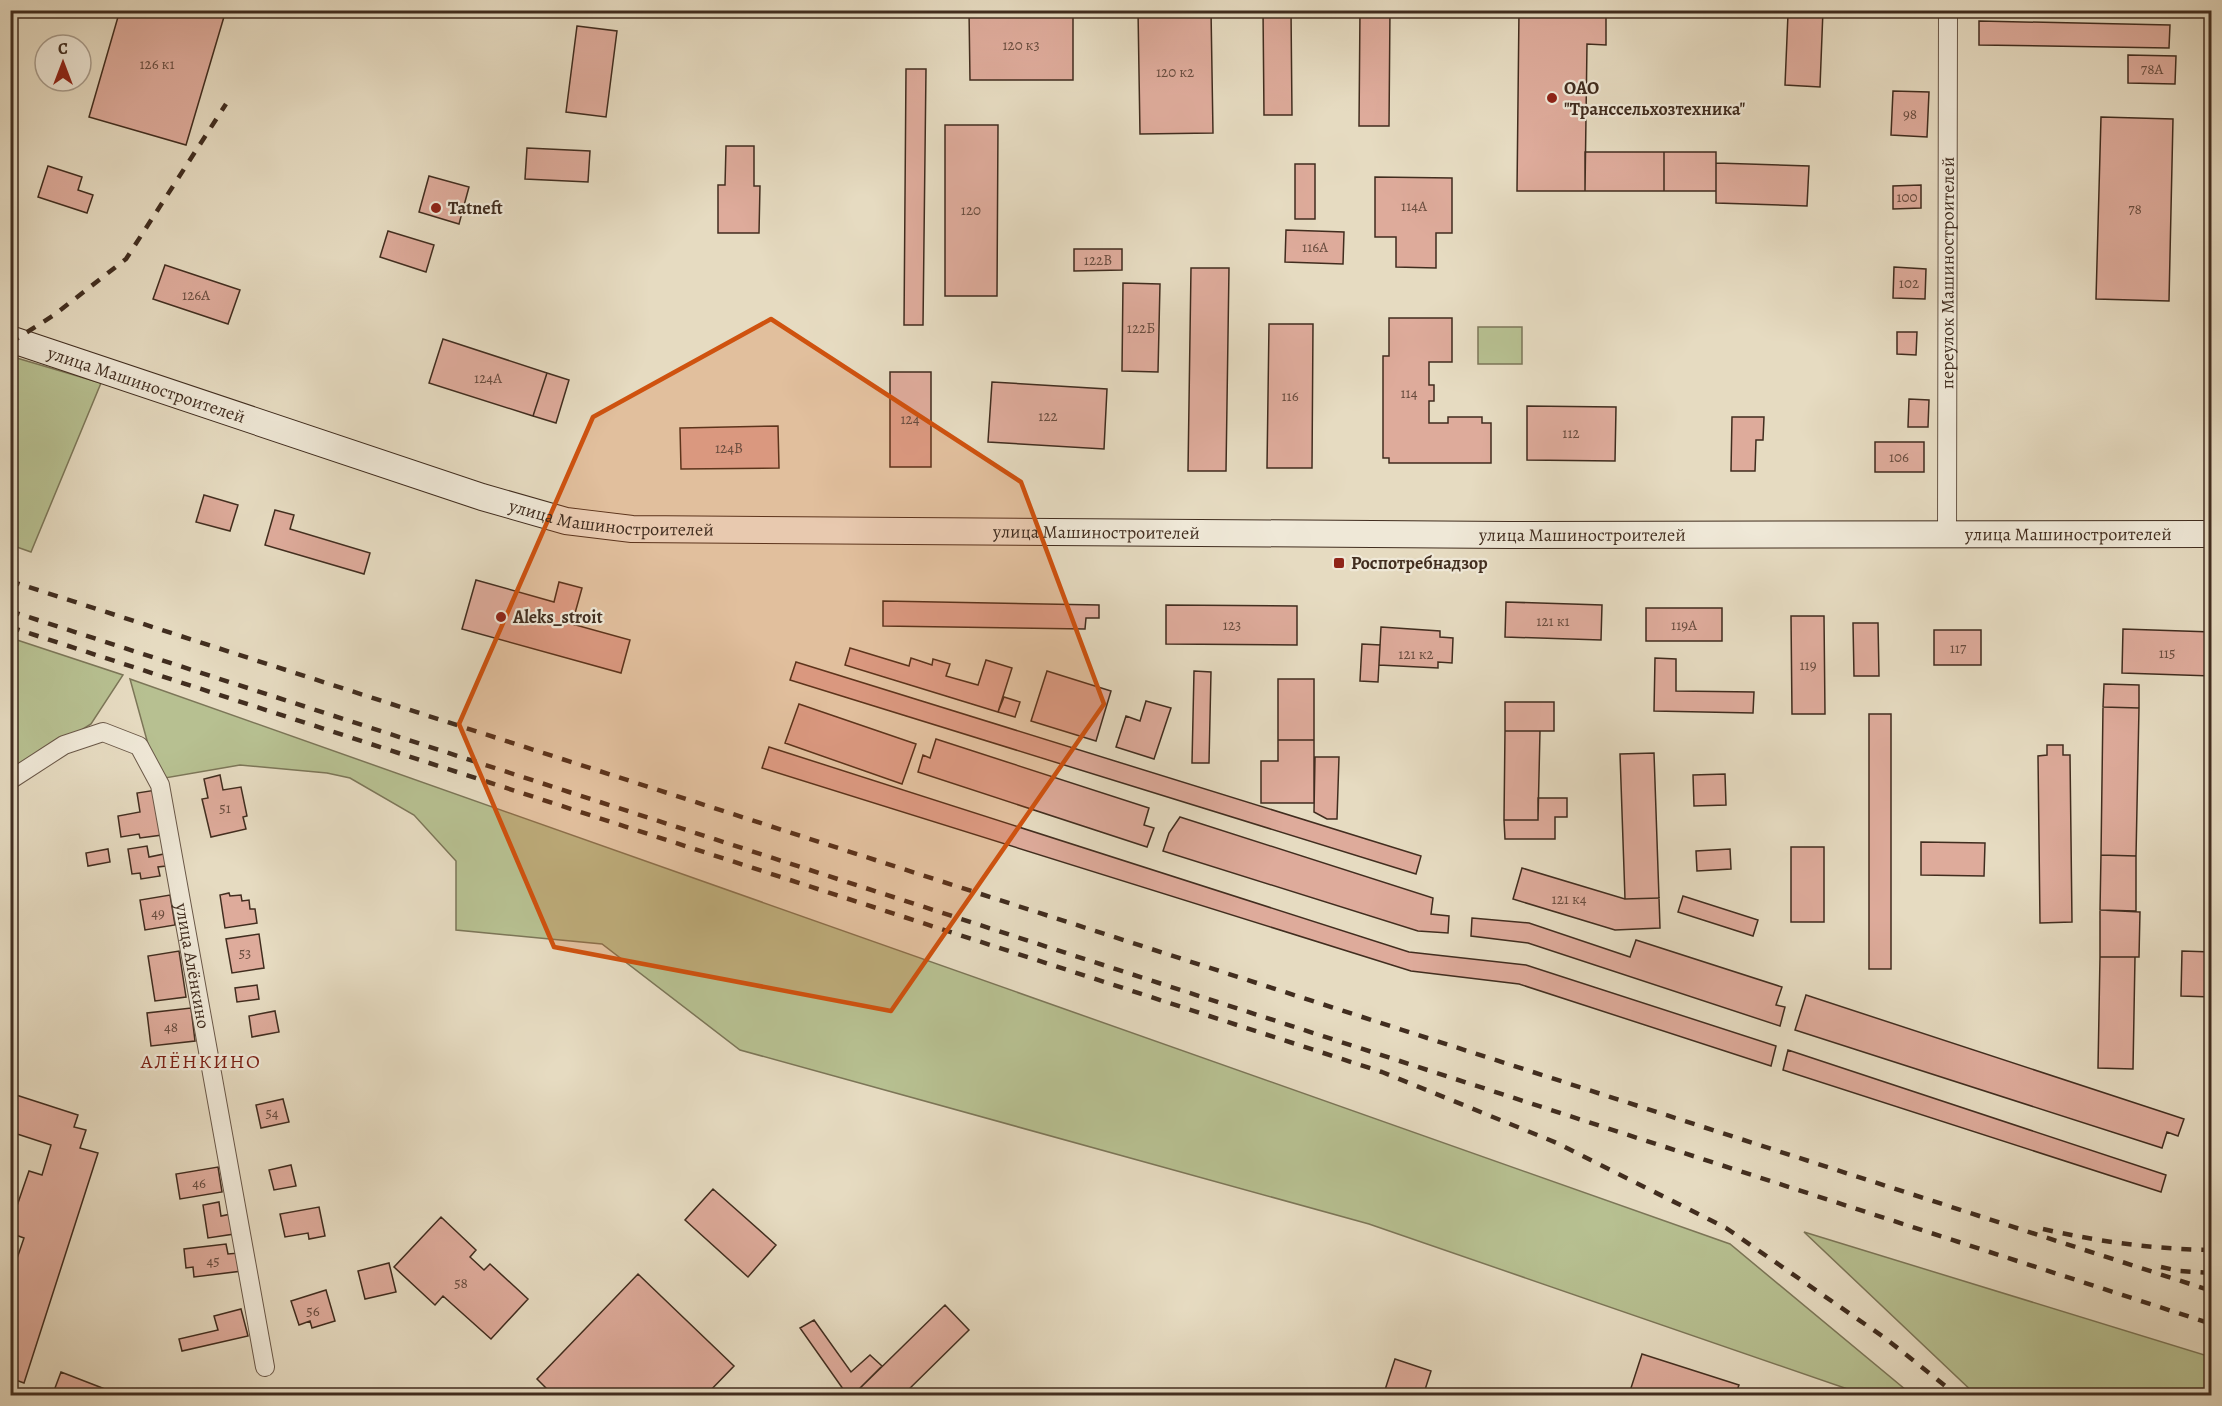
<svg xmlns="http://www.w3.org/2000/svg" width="2222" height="1406" font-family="Alegreya,serif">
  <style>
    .green { fill: #b7c091; stroke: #7c7658; stroke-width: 1.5 }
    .building { fill: #deab9b; stroke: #412d1f; stroke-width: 1.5 }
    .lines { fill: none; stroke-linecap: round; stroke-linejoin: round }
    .street-casing { stroke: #6a5848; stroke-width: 20 }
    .secondary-casing { stroke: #412d1f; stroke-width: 28 }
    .street { stroke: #efe8d7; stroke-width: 18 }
    .secondary { stroke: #efe8d7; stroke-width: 26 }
    .rail { stroke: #412d1f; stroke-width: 4.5; stroke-dasharray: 10 10; stroke-linecap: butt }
    .marked { fill: #cf520f; fill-opacity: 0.2; stroke: #cf520f; stroke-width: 4.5; stroke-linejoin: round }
    .poi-dot { fill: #8f2418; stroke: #efe8d7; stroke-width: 2 }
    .labels { text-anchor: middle; stroke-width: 4.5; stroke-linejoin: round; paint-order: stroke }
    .number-label { font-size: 15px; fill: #684c3e }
    .poi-label { font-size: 18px; font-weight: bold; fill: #412d1f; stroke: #efe8d7; text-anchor: start }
    .street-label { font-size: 18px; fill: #412d1f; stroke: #efe8d7 }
    .neighbourhood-label { font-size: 20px; letter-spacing: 1.5px; fill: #7a1f14; stroke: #efe8d7 }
  </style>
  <rect width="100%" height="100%" fill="#e6dbc1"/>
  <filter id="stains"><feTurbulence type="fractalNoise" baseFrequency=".00333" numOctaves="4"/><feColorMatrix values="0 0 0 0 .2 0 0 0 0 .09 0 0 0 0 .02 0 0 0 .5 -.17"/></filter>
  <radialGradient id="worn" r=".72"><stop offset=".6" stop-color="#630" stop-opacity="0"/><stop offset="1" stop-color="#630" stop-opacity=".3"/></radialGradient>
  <!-- green -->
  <path class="green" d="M1478,327H1522V364H1478Z
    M10,356L101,383L31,552L11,545Z
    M11,638L123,675L91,724L11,774Z
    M130,679L1730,1244L1912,1395H1865L1369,1224L740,1050L602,944L456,930V861L414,815L350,778L327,773L240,765L165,778L151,755Z
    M1804,1232L2211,1357V1395H1976Z"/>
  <!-- building -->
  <path class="building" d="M120,10H226L186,145L89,117Z
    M969,10H1073V80H970Z
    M1138,10H1211L1213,133L1140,134Z
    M1263,10H1291L1292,115H1264Z
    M1360,10H1390L1389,126H1359Z
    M1519,10H1606V45L1587,44L1585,191H1517Z
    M1776,10H1823L1820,87L1785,85L1788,14H1776Z
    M1979,21L2170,25L2169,48L1979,45Z
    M577,26L617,31L606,117L566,112Z
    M2128,55L2176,56L2175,84L2128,83Z
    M906,69H926L923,325H904Z
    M1893,91L1929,92L1927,137L1891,135Z
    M2101,117L2173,119L2169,301L2096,299Z
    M945,125H998L997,296H945Z
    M726,146H754V186H760L759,233H718V185H725Z
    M527,148L590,151L588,182L525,179Z
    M1585,152H1664V191H1585Z
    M1664,152H1716V191H1664Z
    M1716,163L1809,166L1807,206L1716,203Z
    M1295,164H1315V219H1295Z
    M48,166L82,177L78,190L93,195L87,213L38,197Z
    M429,176L469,187L459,224L419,212Z
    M1375,177L1452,178V233H1436V268L1396,267V237H1375Z
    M1921,185V208L1893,209V186Z
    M1286,230L1344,232L1343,264L1285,262Z
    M388,231L434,245L426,272L380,257Z
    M1074,249H1122V270L1074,271Z
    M165,265L240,290L228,324L153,299Z
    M1894,267L1926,269L1925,299L1893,298Z
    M1191,268H1229L1226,471H1188Z
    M1123,283L1160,284L1158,372L1122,371Z
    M1389,318H1452V362H1429V385H1434V401H1429V423H1448V417H1482V423H1491V463H1389V458H1383V356H1389Z
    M1269,324H1313L1312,468H1267Z
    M1897,332H1917L1916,355L1897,354Z
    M443,339L547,373L533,416L429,383Z
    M890,372H931V467H890Z
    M547,373L569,380L556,423L533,416Z
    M992,382L1107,389L1104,449L988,442Z
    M1909,399L1929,400L1928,427H1908Z
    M1527,406L1616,407L1615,461L1527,460Z
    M1732,417H1764L1763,440H1756L1755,471H1731Z
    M778,426L779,468L681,469L680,428Z
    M1875,442H1924V472H1875Z
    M204,495L238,505L230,531L196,522Z
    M275,510L294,515L290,529L370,553L364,574L265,545Z
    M476,580L554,602L559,582L582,588L572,624L630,640L621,673L462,629Z
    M883,601L1099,605V618H1086L1085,629L883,626Z
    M1506,602L1602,605L1601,640L1505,637Z
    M1166,605L1297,606V645L1166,644Z
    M1646,608H1722V641H1646Z
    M1791,616H1824L1825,714H1792Z
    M1853,623H1878L1879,676H1854Z
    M1381,627L1440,631V637L1453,638L1452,663L1438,662V668L1379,665Z
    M2123,629L2212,632V676L2122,673Z
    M1934,630H1981V665H1934Z
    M1362,644L1380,645L1378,682L1360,681Z
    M850,648L909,666L911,658L932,665L933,659L950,664L946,676L978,685L986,660L1012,668L998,712L845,665Z
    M1655,658L1676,659V691L1754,692L1753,713L1654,711Z
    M796,662L1421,856L1416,874L790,680Z
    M1047,671L1111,691L1096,741L1031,721Z
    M1194,671L1211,672L1209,763H1192Z
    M1278,679H1314V740H1278Z
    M2104,684L2139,685V708L2103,707Z
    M1004,697L1020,702L1015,717L998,712Z
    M1146,701L1171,708L1154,759L1116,747L1126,716L1140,721Z
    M1505,702H1554V731H1505Z
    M799,704L916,744L902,784L785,743Z
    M2103,707L2139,708L2136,856L2101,855Z
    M1869,714H1891V969H1869Z
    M1505,731H1540L1538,820H1504Z
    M936,739L1149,808L1144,825L1154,828L1147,847L918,772L923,755L930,758Z
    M1278,740H1314V803H1261V761H1278Z
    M2047,745H2063V755H2070L2072,922L2040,923L2038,756L2047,755Z
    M769,747L1409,952L1526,965L1776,1046L1771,1066L1519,984L1411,971L762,768Z
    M1654,753L1659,898L1625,899L1620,754Z
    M1315,757H1339L1337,819H1327L1314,812Z
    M1725,774L1726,805L1694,806L1693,775Z
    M220,775L223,790L241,787L247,816L243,817L246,829L211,837L202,799L208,798L204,779Z
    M2206,776H2212V795H2206Z
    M156,790L162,835L140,838L139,834L121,837L118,816L140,812L137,793Z
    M1538,798H1567V817H1555V839H1505L1504,820H1538Z
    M1180,817L1433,898L1431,914L1449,916L1448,933L1418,931L1163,851L1169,833Z
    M1921,842L1985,843L1984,876L1921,875Z
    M147,846L149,857L164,854L166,866L158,867L160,876L141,879L140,873L132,874L128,849Z
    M1791,847H1824V922H1791Z
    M108,849L110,862L88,866L86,853Z
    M1730,849L1731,869L1697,871L1696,851Z
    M2101,855L2136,856V911L2100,910Z
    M1522,868L1625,899L1659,898L1660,928L1615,930L1513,899Z
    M229,893L230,896L241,895L242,901L249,900L250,909H255L257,923L225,928L220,895Z
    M170,895L175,925L145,930L140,900Z
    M1683,896L1758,920L1753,936L1678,912Z
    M2100,910L2140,912L2139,957H2100Z
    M1472,918L1529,923L1630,957L1636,940L1782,987L1776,1005L1785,1007L1780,1026L1528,943L1471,936Z
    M259,934L264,968L232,973L226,939Z
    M179,951L186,997L155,1001L148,956Z
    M2182,951L2212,952V997L2181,996Z
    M2100,957H2135L2133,1069L2098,1068Z
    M257,985L259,999L237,1002L235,988Z
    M1806,995L2184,1119L2178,1136L2167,1132L2162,1148L1795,1030Z
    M191,1008L195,1041L151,1046L147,1013Z
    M275,1011L279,1032L252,1037L249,1016Z
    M1788,1050L2166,1175L2161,1192L1783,1070Z
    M10,1093L78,1115L74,1127L86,1130L80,1148L98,1153L24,1383L10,1378V1279L24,1238L10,1233V1226L29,1171L42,1175L51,1145L11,1132L13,1126H10Z
    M283,1099L289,1122L261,1128L256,1105Z
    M291,1165L296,1186L274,1190L269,1170Z
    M218,1167L222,1192L180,1199L176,1174Z
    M713,1189L776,1245L748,1277L685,1220Z
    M219,1202L221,1216L231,1214L234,1234L208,1238L203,1205Z
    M319,1207L325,1236L309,1239L308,1233L285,1237L280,1214Z
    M441,1217L476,1250L470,1257L484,1270L490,1264L528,1299L491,1339L443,1296L435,1305L394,1267Z
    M226,1244L228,1254L239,1253L242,1271L194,1277L193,1267L186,1268L184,1249Z
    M389,1263L396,1292L365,1299L358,1271Z
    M638,1274L734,1366L705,1396H554L537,1379Z
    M326,1290L335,1321L312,1328L310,1321L299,1325L291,1301Z
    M945,1305L969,1330L902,1396H852Z
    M241,1309L248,1336L182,1351L179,1339L218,1330L214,1316Z
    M814,1320L851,1372L870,1355L882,1366L852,1396H848L800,1328Z
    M1642,1354L1739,1385L1735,1396H1643L1630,1391Z
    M1395,1359L1431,1371L1423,1396H1383Z
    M61,1372L123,1396H52Z"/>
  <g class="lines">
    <defs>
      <g id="street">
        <path id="s1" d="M1947,534L1948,10"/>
        <path id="s2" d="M10,780L64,745L103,732L139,746L160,785L265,1367"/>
      </g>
      <g id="secondary">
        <path id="s3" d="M10,339L482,497L566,521L632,529L1509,535L2212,534"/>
      </g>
    </defs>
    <!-- street casing -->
    <use href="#street" class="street-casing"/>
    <!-- secondary casing -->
    <use href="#secondary" class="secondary-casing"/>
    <!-- street -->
    <use href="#street" class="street"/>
    <!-- secondary -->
    <use href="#secondary" class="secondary"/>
    <!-- rail -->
    <path class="rail" d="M10,343L54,315L126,259L226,104
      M10,581L2212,1291
      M10,611L2212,1324
      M10,627L1382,1072L1557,1143L1726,1228L1885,1338L1958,1396
      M2043,1229C2100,1242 2154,1249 2212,1250
      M2161,1267L2179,1271L2212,1273"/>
  </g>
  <!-- marked area -->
  <path class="marked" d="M771,319L1021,482L1104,704L891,1011L554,947L459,724L593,417Z"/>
  <!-- markers -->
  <g class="poi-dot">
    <circle cx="1552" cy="98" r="6"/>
    <circle cx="436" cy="208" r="6"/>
    <rect x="1333" y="557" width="12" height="12" rx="3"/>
    <circle cx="501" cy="617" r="6"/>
  </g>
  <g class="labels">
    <!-- number labels -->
    <g class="number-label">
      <text x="1021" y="50">120 к3</text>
      <text x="157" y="69">126 к1</text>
      <text x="2152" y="74">78А</text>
      <text x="1175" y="77">120 к2</text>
      <text x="1910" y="119">98</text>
      <text x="1907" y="202">100</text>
      <text x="1414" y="211">114А</text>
      <text x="2135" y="214">78</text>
      <text x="971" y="215">120</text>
      <text x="1315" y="252">116А</text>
      <text x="1098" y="265">122В</text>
      <text x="1909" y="288">102</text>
      <text x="196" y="300">126А</text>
      <text x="1141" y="333">122Б</text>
      <text x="488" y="383">124А</text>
      <text x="1409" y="398">114</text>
      <text x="1290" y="401">116</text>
      <text x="1048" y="421">122</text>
      <text x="910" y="424">124</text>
      <text x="1571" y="438">112</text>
      <text x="729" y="453">124В</text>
      <text x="1899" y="462">106</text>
      <text x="1553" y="626">121 к1</text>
      <text x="1232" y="630">123</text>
      <text x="1684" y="630">119А</text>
      <text x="1958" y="653">117</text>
      <text x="2167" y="658">115</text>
      <text x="1416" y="659">121 к2</text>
      <text x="1808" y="670">119</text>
      <text x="225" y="813">51</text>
      <text x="1569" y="904">121 к4</text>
      <text x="158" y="918">49</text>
      <text x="245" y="958">53</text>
      <text x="171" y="1032">48</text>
      <text x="272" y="1118">54</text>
      <text x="199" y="1188">46</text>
      <text x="213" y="1266">45</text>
      <text x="461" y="1288">58</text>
      <text x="313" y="1316">56</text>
    </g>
    <!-- poi labels -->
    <g class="poi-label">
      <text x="1564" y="94">ОАО<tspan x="1564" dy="21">"Транссельхозтехника"</tspan></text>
      <text x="448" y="214">Tatneft</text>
      <text x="1351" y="569">Роспотребнадзор</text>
      <text x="513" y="623">Aleks_stroit</text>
    </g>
    <!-- street labels -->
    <g class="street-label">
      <text dy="6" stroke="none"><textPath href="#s1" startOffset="261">переулок Машиностроителей</textPath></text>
      <text dy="6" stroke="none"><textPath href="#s3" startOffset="144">улица Машиностроителей</textPath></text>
      <text dy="6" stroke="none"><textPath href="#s3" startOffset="630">улица Машиностроителей</textPath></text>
      <text dy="6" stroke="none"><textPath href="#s3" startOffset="1116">улица Машиностроителей</textPath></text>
      <text dy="6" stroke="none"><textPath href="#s3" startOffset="2088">улица Машиностроителей</textPath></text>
      <text dy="6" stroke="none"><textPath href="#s3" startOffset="1602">улица Машиностроителей</textPath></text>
      <text dy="6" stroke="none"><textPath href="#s2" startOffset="372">улица Алёнкино</textPath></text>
    </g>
    <!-- neighbourhood labels -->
    <g class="neighbourhood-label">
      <text x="201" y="1068">АЛЁНКИНО</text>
    </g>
  </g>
  <!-- margin -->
  <rect width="2222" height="1406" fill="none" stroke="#e6dbc1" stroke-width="36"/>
  <rect x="12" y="12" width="2198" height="1382" fill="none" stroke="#412d1f" stroke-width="3"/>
  <rect x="18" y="18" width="2186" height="1370" fill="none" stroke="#412d1f" stroke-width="1.5"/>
  <!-- north arrow -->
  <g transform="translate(63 63)"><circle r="28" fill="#efe8d7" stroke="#a99d8d" stroke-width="1.5"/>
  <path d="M0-4.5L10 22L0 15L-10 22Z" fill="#8f2418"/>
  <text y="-9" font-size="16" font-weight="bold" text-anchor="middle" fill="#412d1f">С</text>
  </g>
  <rect width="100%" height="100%" filter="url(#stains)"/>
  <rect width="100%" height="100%" fill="url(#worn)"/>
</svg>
